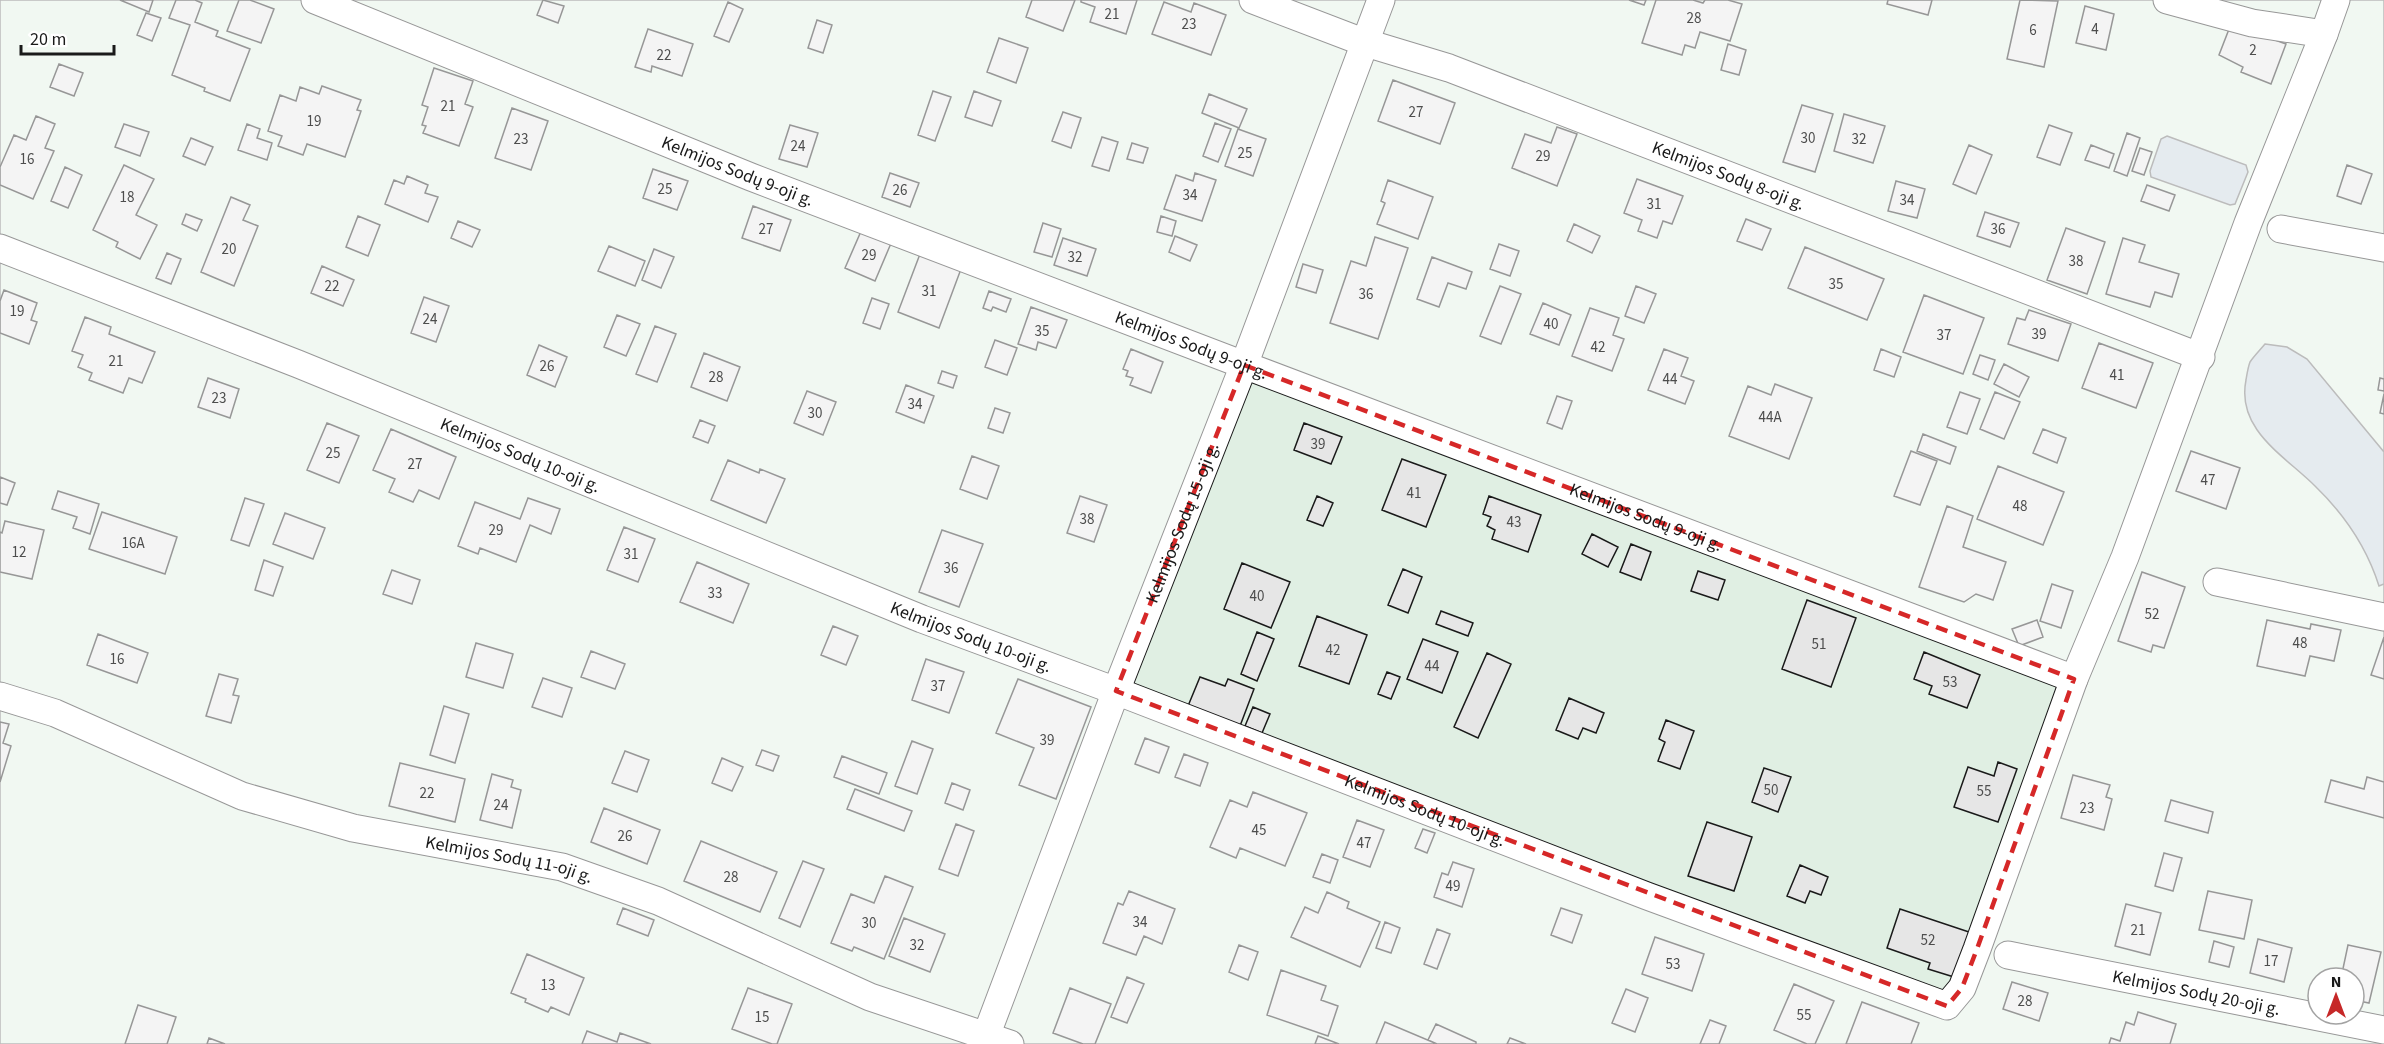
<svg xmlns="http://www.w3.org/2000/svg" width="2384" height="1044" font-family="'Source Sans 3',sans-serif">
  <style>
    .green { fill: #e0efe3; stroke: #6a6a6a; stroke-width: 1.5; fill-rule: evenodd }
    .water { fill: #c6d2dc; stroke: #6a6a6a; stroke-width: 1.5 }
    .building { fill: #e6e6e6; stroke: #1a1a1a; stroke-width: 1.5 }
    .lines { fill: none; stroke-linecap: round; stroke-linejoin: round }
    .street-casing { stroke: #1a1a1a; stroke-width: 29 }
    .street { stroke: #fff; stroke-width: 27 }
    .marked { fill: none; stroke: #d62828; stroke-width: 4.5; stroke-dasharray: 12 8; stroke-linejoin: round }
    .labels { text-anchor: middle; stroke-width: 4.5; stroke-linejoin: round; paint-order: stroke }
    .number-label { font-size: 15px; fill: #4d4d4d }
    .street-label { font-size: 18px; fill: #1a1a1a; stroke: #fff }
  </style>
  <rect width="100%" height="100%" fill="#fff"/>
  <!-- green -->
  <path class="green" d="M0,0H2384V1044H0ZM2318,978H2354V1014H2318Z"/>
  <!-- water -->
  <path class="water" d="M2167,136L2246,165L2248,172L2235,204L2230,205L2151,177L2150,171L2161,139Z
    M2265,344L2287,347L2307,359L2384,452V584L2379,586C2367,548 2344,514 2315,486C2285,456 2236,430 2246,380C2247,374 2248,367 2250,362C2254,356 2260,350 2265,344Z"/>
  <!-- building -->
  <path class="building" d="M120,0H153L149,12Z
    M176,0H195L202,3L195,22L218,31L216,36L250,49L230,101L204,91L205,88L172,75L190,25L169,18Z
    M239,0H250L274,9L261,43L227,31Z
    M543,0L564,6L558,23L537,15Z
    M1032,0H1075L1063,31L1026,17Z
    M1081,0H1137L1126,34L1090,22L1095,7L1081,2Z
    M1629,0H1646L1644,5Z
    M1656,0H1693L1703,3L1705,0H1728L1742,4L1730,41L1700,32L1695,48L1685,45L1682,55L1642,43Z
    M1888,0H1932L1928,15L1887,4Z
    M2020,0L2058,1L2044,67L2007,59Z
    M728,2L743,9L729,42L714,36Z
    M1164,2L1191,12L1194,3L1226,15L1211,55L1152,34Z
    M2085,6L2114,14L2106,50L2076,43Z
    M146,13L161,18L152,41L137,35Z
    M817,20L832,25L823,53L808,48Z
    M2231,24L2286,44L2271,84L2241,72L2243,67L2219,55Z
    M648,29L693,44L682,76L652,66L651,72L635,67Z
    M999,38L1028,48L1016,83L987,72Z
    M1728,44L1746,50L1739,75L1721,70Z
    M59,64L83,73L74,96L50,87Z
    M434,68L473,81L465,104L473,107L459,146L423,133L426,126L422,125L428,107L422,105Z
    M1393,80L1455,103L1440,144L1378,121Z
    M322,86L361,100L357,110L361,111L345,157L307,144L303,155L278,146L282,136L268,131L280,95L296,101L300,87L319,94Z
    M933,91L951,97L935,141L918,135Z
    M974,91L1001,101L992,126L965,117Z
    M1209,94L1247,109L1239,128L1202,113Z
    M1802,105L1833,114L1815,172L1783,162Z
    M512,108L548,121L531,170L495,158Z
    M1063,112L1081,118L1071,148L1052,141Z
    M1844,114L1885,126L1873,163L1834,151Z
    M36,116L55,124L45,148L54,151L33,199L0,185V167L14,135L26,140Z
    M1215,123L1231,129L1218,162L1203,156Z
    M124,124L149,132L140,156L115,147Z
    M247,124L260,129L257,138L272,143L267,160L238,150Z
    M790,125L818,133L807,167L779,159Z
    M2049,125L2072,133L2060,165L2037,157Z
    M1557,127L1577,134L1557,186L1512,168L1525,134L1551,143Z
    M1238,129L1266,139L1253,176L1225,166Z
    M2127,133L2140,138L2127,176L2114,171Z
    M1102,137L1118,142L1109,171L1092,166Z
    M191,138L213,147L205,165L183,156Z
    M1132,143L1148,148L1143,163L1127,159Z
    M1969,145L1992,155L1976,194L1953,184Z
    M2091,145L2114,154L2109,168L2085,160Z
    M2140,148L2152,152L2144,175L2132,171Z
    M124,165L154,179L136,215L157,225L140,259L116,247L118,242L93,230Z
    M2347,165L2372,174L2361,204L2337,196Z
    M65,167L82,175L68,208L51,201Z
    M653,169L688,181L677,210L643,198Z
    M890,173L919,183L910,207L882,197Z
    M1195,173L1216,180L1202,221L1164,209L1176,175L1193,181Z
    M407,176L428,185L425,193L438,197L428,222L385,204L394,180L404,184Z
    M1637,179L1683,196L1672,224L1663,221L1657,238L1638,231L1642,220L1624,213Z
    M1388,180L1433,197L1418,239L1377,224L1385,203L1381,201Z
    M1896,181L1925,189L1917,218L1888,211Z
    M2147,185L2175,195L2169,211L2141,201Z
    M231,197L250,205L243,220L258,226L234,286L201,272Z
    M753,206L791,220L780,251L742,238Z
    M1985,212L2019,223L2010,247L1977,236Z
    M186,214L202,220L197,231L182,224Z
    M358,216L380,225L368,256L346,247Z
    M1161,216L1176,221L1172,236L1157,232Z
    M1746,219L1771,229L1762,250L1737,241Z
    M458,221L480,230L472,247L451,238Z
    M1043,223L1061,229L1052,257L1034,252Z
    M1574,224L1600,236L1592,253L1567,241Z
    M2066,228L2105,242L2087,294L2047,280Z
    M862,229L892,241L875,281L845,268Z
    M1175,236L1197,245L1190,261L1169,252Z
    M1375,237L1408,248L1378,339L1330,323L1351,261L1366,266Z
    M1063,238L1096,249L1087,276L1054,265Z
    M2123,238L2145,245L2139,262L2179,274L2172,297L2155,292L2150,307L2106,294Z
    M1499,244L1519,251L1510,276L1490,269Z
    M609,246L645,261L635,286L598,271Z
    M1805,247L1884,279L1867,320L1788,288Z
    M654,249L674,257L661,288L642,280Z
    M167,253L181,259L171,284L156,278Z
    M920,254L961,269L939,328L898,312Z
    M1432,257L1472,272L1466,289L1448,283L1439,307L1417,299Z
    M1303,264L1323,270L1316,293L1296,287Z
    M322,266L354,280L343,306L311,293Z
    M1500,286L1521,294L1501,344L1480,336Z
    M1636,286L1656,294L1644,323L1625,316Z
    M4,290L37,303L31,320L37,322L29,344L0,333V301Z
    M989,291L1011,299L1006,312L993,307L991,311L983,308Z
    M1924,295L1984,318L1963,374L1903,352Z
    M424,297L449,306L436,342L411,333Z
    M872,298L889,304L880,329L863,323Z
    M1543,303L1571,315L1559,345L1530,334Z
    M1031,307L1067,320L1056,348L1038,342L1036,350L1018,344Z
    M1590,308L1619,318L1613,335L1624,339L1612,371L1572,356Z
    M2029,310L2071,324L2058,361L2008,344L2017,318L2025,320Z
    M617,315L640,324L626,356L604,347Z
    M85,317L111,327L109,334L155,352L142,383L129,378L123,393L89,380L92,373L78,367L83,355L72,351Z
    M655,326L676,334L657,382L636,374Z
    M995,340L1017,348L1007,375L985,367Z
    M2099,343L2153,363L2136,408L2082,388Z
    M539,345L567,357L555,387L527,375Z
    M1131,349L1163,362L1151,393L1130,385L1133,378L1126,376L1128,371L1123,369Z
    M1664,349L1688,358L1681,376L1694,381L1685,404L1648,390Z
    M1881,349L1901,357L1894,377L1874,370Z
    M704,353L740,367L727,401L691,387Z
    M1980,355L1995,360L1988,380L1973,374Z
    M2004,364L2029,377L2019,397L1994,384Z
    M942,371L957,376L953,388L938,383Z
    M208,378L239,389L230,418L198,407Z
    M2380,378L2384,379V391L2378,390Z
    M1775,384L1812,398L1789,459L1729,436L1748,386L1771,395Z
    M906,385L934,396L924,423L896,412Z
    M807,391L836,402L823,435L794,423Z
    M1960,392L1980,399L1967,434L1947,427Z
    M1995,392L2020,402L2004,439L1980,429Z
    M2384,394V414L2380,413Z
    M1557,396L1572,401L1562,429L1547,423Z
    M995,408L1010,413L1003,433L988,428Z
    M700,420L715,426L708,443L693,437Z
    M327,423L359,436L339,483L307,470Z
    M1304,423L1342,437L1331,464L1294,450Z
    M391,429L456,457L439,499L419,490L413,502L389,492L395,479L373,470Z
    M2043,429L2066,438L2057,463L2033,453Z
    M1923,434L1956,447L1950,464L1917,451Z
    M1911,451L1937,461L1920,505L1894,496Z
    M2191,451L2240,468L2226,509L2176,491Z
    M972,456L999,466L987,499L960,489Z
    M1402,459L1446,475L1426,527L1382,510Z
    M728,460L759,473L760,469L785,479L766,523L711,500Z
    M1998,466L2064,492L2043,545L1977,519Z
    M0,477L15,483L7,505L0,503Z
    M58,491L99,504L90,534L73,528L77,517L52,509Z
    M1080,496L1107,505L1094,542L1067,533Z
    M1317,496L1333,503L1323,526L1307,520Z
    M1489,496L1541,515L1528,552L1492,539L1495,530L1487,526L1491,517L1483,514Z
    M245,498L264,504L249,546L231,540Z
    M528,498L560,509L551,534L530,525L516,562L480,548L478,554L458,546L475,502L520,519Z
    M1947,506L1973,516L1963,547L2006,562L1993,600L1976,594L1964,602L1919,587Z
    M102,512L177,537L165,574L89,549Z
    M285,513L325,528L313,559L273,544Z
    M5,521L44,530L32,579L0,572V532L2,533Z
    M624,527L655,539L638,582L607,570Z
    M942,530L983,544L959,607L919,592Z
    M1592,534L1618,547L1608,567L1582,554Z
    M1631,544L1651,552L1641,580L1620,572Z
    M264,560L283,567L273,596L255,590Z
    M697,562L749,584L733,623L680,602Z
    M1242,563L1290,582L1271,628L1224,609Z
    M1403,569L1422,577L1408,613L1388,605Z
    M392,570L420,580L412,604L383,594Z
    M1698,571L1725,580L1718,600L1691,591Z
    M2142,572L2185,587L2164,648L2153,645L2151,652L2118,641Z
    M2052,584L2073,591L2061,628L2040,621Z
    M1807,600L1856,618L1831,687L1782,669Z
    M1441,611L1473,623L1468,636L1436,624Z
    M1317,616L1367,635L1349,684L1299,666Z
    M2037,620L2043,637L2019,646L2012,629Z
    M2267,620L2310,629L2311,624L2341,630L2334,661L2310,656L2305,676L2257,666Z
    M833,626L858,636L846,665L821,655Z
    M1257,632L1274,639L1257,681L1241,674Z
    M98,634L148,653L137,683L87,665Z
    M2384,637V679L2371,675Z
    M1423,639L1458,652L1442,693L1407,679Z
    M476,643L513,654L503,688L466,677Z
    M591,651L625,664L615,689L581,677Z
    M1924,652L1980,675L1967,708L1929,694L1932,686L1914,679Z
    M1487,653L1511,664L1478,738L1454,727Z
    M926,659L964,672L949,713L912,700Z
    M1387,672L1400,677L1391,699L1378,694Z
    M219,674L238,679L233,695L239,696L231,723L206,716Z
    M1200,677L1225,686L1228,679L1254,689L1240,726L1188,706Z
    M543,678L572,688L562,717L532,707Z
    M1018,679L1091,707L1056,799L1019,785L1034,748L996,733Z
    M1569,698L1604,713L1596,733L1583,728L1578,739L1556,730Z
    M444,706L469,714L455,763L430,755Z
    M1253,707L1270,714L1262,733L1245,726Z
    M1666,720L1694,731L1680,769L1658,761L1665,742L1659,739Z
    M0,722L9,724L3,743L11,746L0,782Z
    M1145,738L1169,747L1159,773L1135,764Z
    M912,741L933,749L917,794L895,786Z
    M762,750L779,756L773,771L756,765Z
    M625,751L649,760L637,792L612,783Z
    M1184,754L1208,763L1200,786L1175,777Z
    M842,756L887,773L879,794L834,777Z
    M722,758L743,767L732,791L712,783Z
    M1998,762L2017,769L1998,822L1954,807L1968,767L1994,776Z
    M400,763L465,779L455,822L389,806Z
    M1764,768L1791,777L1778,812L1752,802Z
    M492,774L513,780L511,787L521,790L512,828L480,820Z
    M2073,775L2110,785L2106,797L2112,799L2104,830L2061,818Z
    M2367,777L2384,782V818L2325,802L2331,780L2364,789Z
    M952,783L970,790L963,810L945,803Z
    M855,789L912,811L904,831L847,809Z
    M1253,792L1307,813L1285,866L1240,848L1236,858L1210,847L1230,800L1247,807Z
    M2171,800L2213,812L2208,833L2165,821Z
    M604,808L660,830L647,864L591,842Z
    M1357,820L1384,830L1370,867L1343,857Z
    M1707,822L1752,837L1734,891L1688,876Z
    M956,824L974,831L958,876L939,869Z
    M1423,829L1435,833L1427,853L1415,848Z
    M701,841L777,872L760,912L684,881Z
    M2164,853L2182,858L2173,891L2155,886Z
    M1322,854L1338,860L1330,883L1313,877Z
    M803,861L824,869L800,927L779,918Z
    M1453,862L1474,869L1462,907L1434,897L1442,873L1448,875Z
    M1800,865L1828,877L1821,895L1810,891L1805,903L1787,896Z
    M885,876L913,887L884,959L854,947L852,951L831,943L851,894L874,903Z
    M1129,891L1175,909L1162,944L1144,936L1136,955L1103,943L1118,903L1123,905Z
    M2208,891L2252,900L2244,939L2199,930Z
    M1327,892L1349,902L1347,908L1380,922L1360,967L1291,937L1305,907L1318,913Z
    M2126,904L2161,913L2150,955L2115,946Z
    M623,908L654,920L648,936L617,924Z
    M1561,908L1582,915L1572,943L1551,935Z
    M1900,909L1969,932L1954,977L1928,969L1930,963L1887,948Z
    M904,918L945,934L930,972L889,956Z
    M1385,922L1400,928L1391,953L1376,948Z
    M1437,929L1450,934L1437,969L1424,964Z
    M1655,937L1704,954L1692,991L1642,974Z
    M2258,939L2292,948L2284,982L2250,973Z
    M2214,941L2234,947L2229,967L2209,962Z
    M1239,945L1258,952L1248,980L1229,972Z
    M2348,945L2381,952L2369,1003L2354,1000V978H2341Z
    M527,954L584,978L569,1015L551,1007L548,1012L525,1002L526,999L511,993Z
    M1281,970L1326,986L1321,1000L1338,1006L1328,1036L1267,1015Z
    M1127,977L1144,984L1127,1023L1111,1017Z
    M2012,982L2048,993L2039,1021L2003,1009Z
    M1794,984L1834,1001L1815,1044H1807L1774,1030Z
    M748,988L792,1004L777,1044H772L732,1029Z
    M1070,988L1111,1004L1095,1044H1083L1053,1033Z
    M1626,989L1648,998L1635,1032L1612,1023Z
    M1862,1002L1919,1023L1911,1044H1846Z
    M138,1005L176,1017L167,1044H125Z
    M2138,1012L2176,1024L2170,1044H2109L2111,1038L2120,1041L2126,1022L2134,1025Z
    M1710,1020L1726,1026L1719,1044H1700Z
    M1385,1022L1437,1044H1376Z
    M1436,1024L1476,1042V1044H1437L1428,1040Z
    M587,1031L617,1042L620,1033L651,1044H582Z
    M1318,1036L1339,1044H1315Z
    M209,1038L225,1044H207Z
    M1510,1038L1526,1044H1507Z"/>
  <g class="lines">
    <defs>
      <g id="street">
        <path id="s1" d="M315,0L751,177L1244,365L2074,679"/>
        <path id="s2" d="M1253,0L1363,42L1449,68L2201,357"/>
        <path d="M2167,0L2252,23L2324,34L2336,0"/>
        <path d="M2281,229L2384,248"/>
        <path id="s3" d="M0,248L298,364L922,619L1116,691L1647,896L1947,1006L1962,988L1977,949L2074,679L2125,557L2248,223L2324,34"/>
        <path d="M2217,582L2384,617"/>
        <path id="s4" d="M0,696L55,713L242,796L353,828L562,867L658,901L870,997L1010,1044"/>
        <path id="s5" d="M2008,955L2384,1030"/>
        <path id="s6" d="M983,1044L1116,691L1244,365L1381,0"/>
      </g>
    </defs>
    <!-- street casing -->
    <use href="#street" class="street-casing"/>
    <!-- street -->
    <use href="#street" class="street"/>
  </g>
  <!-- marked area -->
  <path d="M0 0H2384V1044H0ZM1244,365L2074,679L1977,949L1962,988L1947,1006L1116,691Z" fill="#fff" fill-opacity=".55" fill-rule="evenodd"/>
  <path class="marked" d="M1244,365L2074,679L1977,949L1962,988L1947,1006L1116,691Z"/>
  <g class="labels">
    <!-- number labels -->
    <g class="number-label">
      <text x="1112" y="19">21</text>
      <text x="1694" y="23">28</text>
      <text x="1189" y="29">23</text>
      <text x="2095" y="34">4</text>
      <text x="2033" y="35">6</text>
      <text x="2253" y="55">2</text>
      <text x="664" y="60">22</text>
      <text x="448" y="111">21</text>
      <text x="1416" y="117">27</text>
      <text x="314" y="126">19</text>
      <text x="1808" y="143">30</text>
      <text x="521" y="144">23</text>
      <text x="1859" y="144">32</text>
      <text x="798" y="151">24</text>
      <text x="1245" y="158">25</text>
      <text x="1543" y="161">29</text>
      <text x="27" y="164">16</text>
      <text x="665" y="194">25</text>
      <text x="900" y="195">26</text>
      <text x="1190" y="200">34</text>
      <text x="127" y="202">18</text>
      <text x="1907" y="205">34</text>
      <text x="1654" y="209">31</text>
      <text x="766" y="234">27</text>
      <text x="1998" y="234">36</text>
      <text x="229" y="254">20</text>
      <text x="869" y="260">29</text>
      <text x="1075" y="262">32</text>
      <text x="2076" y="266">38</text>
      <text x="1836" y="289">35</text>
      <text x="332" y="291">22</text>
      <text x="929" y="296">31</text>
      <text x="1366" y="299">36</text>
      <text x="17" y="316">19</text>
      <text x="430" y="324">24</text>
      <text x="1551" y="329">40</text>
      <text x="1042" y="336">35</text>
      <text x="2039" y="339">39</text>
      <text x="1944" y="340">37</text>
      <text x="1598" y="352">42</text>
      <text x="116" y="366">21</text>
      <text x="547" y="371">26</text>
      <text x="2117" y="380">41</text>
      <text x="716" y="382">28</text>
      <text x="1670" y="384">44</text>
      <text x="219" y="403">23</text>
      <text x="915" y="409">34</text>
      <text x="815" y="418">30</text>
      <text x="1770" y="422">44A</text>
      <text x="1318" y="449">39</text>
      <text x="333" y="458">25</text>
      <text x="415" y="469">27</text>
      <text x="2208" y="485">47</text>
      <text x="1414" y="498">41</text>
      <text x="2020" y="511">48</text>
      <text x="1087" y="524">38</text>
      <text x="1514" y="527">43</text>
      <text x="496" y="535">29</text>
      <text x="133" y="548">16A</text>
      <text x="19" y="557">12</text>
      <text x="631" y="559">31</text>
      <text x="951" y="573">36</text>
      <text x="715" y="598">33</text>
      <text x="1257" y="601">40</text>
      <text x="2152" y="619">52</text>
      <text x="2300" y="648">48</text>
      <text x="1819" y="649">51</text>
      <text x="1333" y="655">42</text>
      <text x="117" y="664">16</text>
      <text x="1432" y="671">44</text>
      <text x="1950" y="687">53</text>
      <text x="938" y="691">37</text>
      <text x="1047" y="745">39</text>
      <text x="1771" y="795">50</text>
      <text x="1984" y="796">55</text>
      <text x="427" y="798">22</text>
      <text x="501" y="810">24</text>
      <text x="2087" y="813">23</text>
      <text x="1259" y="835">45</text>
      <text x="625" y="841">26</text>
      <text x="1364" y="848">47</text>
      <text x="731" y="882">28</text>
      <text x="1453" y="891">49</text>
      <text x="1140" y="927">34</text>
      <text x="869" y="928">30</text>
      <text x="2138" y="935">21</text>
      <text x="1928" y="945">52</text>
      <text x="917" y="950">32</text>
      <text x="2271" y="966">17</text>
      <text x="1673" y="969">53</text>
      <text x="548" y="990">13</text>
      <text x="2025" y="1006">28</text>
      <text x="1804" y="1020">55</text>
      <text x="762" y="1022">15</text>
    </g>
    <!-- street labels -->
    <g class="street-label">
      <text dy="6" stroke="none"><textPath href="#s1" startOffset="456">Kelmijos Sodų 9-oji g.</textPath></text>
      <text dy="6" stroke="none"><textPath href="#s2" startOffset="507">Kelmijos Sodų 8-oji g.</textPath></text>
      <text dy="6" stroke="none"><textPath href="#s1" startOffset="942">Kelmijos Sodų 9-oji g.</textPath></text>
      <text dy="6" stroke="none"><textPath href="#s3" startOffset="560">Kelmijos Sodų 10-oji g.</textPath></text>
      <text dy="6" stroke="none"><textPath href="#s1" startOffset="1428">Kelmijos Sodų 9-oji g.</textPath></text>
      <text dy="6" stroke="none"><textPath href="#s6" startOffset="558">Kelmijos Sodų 15-oji g.</textPath></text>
      <text dy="6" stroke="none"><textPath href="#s3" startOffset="1046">Kelmijos Sodų 10-oji g.</textPath></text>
      <text dy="6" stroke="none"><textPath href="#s3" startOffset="1532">Kelmijos Sodų 10-oji g.</textPath></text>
      <text dy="6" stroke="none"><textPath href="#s4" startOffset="537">Kelmijos Sodų 11-oji g.</textPath></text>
      <text dy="6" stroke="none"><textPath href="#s5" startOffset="192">Kelmijos Sodų 20-oji g.</textPath></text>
    </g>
  </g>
  <!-- north arrow -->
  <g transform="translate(2336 996)"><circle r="28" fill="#ffffff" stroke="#a3a3a3" stroke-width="1.5"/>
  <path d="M0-4.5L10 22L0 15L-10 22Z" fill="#c62828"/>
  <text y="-9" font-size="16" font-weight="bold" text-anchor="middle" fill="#1a1a1a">N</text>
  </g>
  <!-- scale -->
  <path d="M21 45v9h93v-9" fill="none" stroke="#1a1a1a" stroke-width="3"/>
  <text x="30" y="45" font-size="18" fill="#1a1a1a" stroke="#ffffff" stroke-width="4.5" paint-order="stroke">20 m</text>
</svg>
